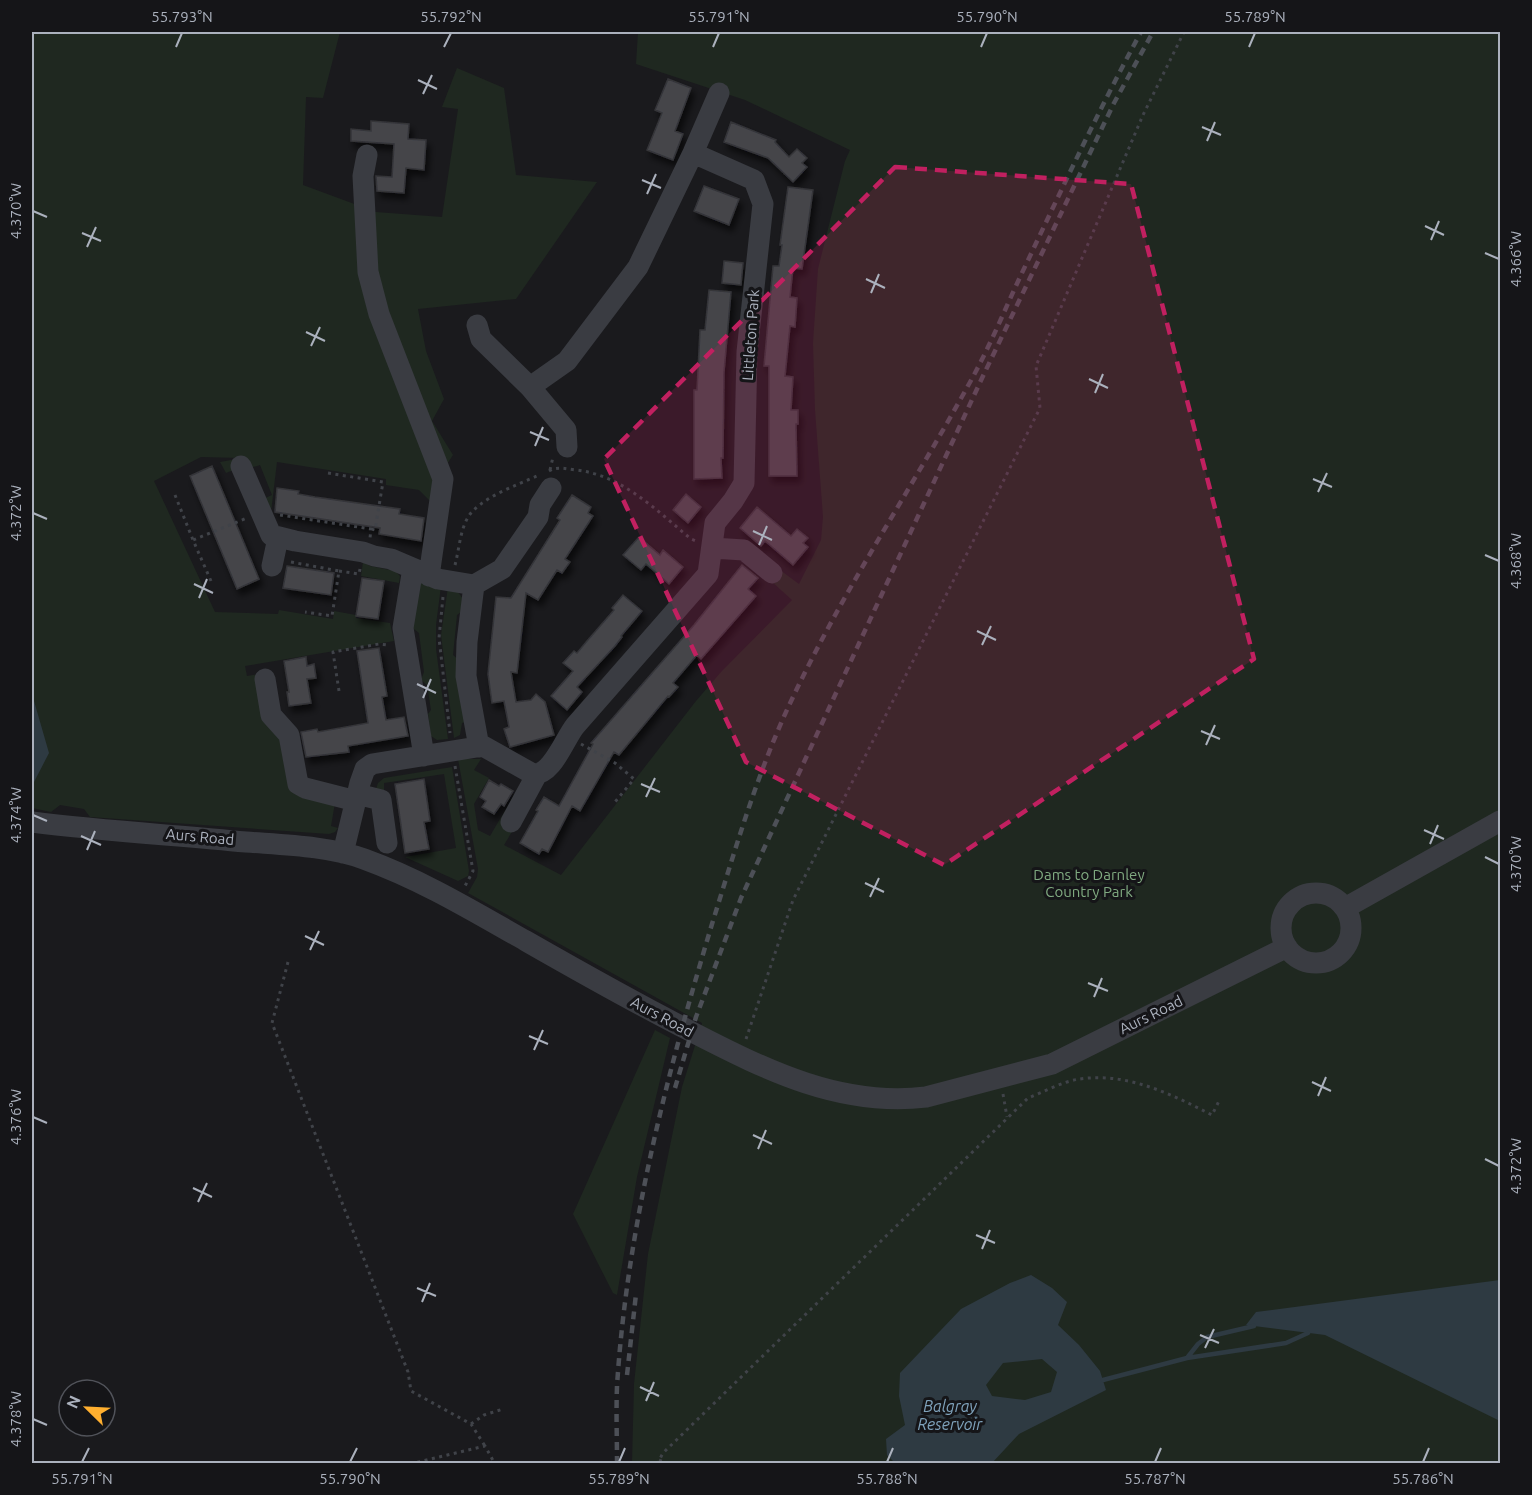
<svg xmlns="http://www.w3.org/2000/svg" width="1532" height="1495" font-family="Ubuntu,sans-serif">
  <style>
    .green { fill: #1f2820 }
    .water { fill: #2e3a42; fill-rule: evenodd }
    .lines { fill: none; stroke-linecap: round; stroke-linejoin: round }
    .stream { stroke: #2e3a42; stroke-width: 4.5 }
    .building { fill: #44454a; stroke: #343439; stroke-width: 1.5; filter: url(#shadow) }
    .path { stroke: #404349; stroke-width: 3; stroke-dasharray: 3 4.5; stroke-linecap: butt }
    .minor { stroke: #3a3c42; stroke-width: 21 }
    .rail { stroke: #4d5057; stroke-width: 4.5; stroke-dasharray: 8 6; stroke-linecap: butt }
    .marked { fill: #c12060; fill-opacity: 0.2; stroke: #c12060; stroke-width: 4.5; stroke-dasharray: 12 8; stroke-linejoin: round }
    .ticks { fill: none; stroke: #abb1bd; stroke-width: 2 }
    .labels { text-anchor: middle; stroke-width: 6; stroke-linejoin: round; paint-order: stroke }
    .street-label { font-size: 15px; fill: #abb1bd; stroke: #151518 }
    .park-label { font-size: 15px; fill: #80aa81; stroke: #151518 }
    .water-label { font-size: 16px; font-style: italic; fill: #7fa2bb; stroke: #151518 }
    .neatline { fill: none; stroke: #abb1bd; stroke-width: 2 }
    .ticks-label { font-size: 15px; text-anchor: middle; fill: #abb1bd }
  </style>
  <defs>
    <filter id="shadow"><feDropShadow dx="3.5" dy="6" stdDeviation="3" flood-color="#0009"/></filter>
  </defs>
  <rect width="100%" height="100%" fill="#1a1a1d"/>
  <!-- green -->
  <path class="green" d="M32,32H340L323,98L306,97L303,185L376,212L442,217L458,109L442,107L457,68L504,88L516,175L597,182L516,299L418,309L426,351L444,399L432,421L453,455L441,473L434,505L419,490L386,485V479L277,462L271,512L263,499L272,495L260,465C249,469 237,468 226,473L220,462L242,458L201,457L154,481L215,612L278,614L279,610L333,619L334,611L356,615V618L390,623L394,641L245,666L247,676L259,674L283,741L291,773L335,803L331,826L338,828L335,832L329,834L90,817L84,809L60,805L51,812L32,808Z
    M638,32H1500V1463H632L634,1384L648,1254L682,1087L702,1023L468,893L477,877L478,869L458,759H481L474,770L489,778L474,804L478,830L490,836L522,781L513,830L504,845L561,875L696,701L721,672L792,600L771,581L780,570L799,584L821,540L823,517L815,410L813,343L818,269L845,161L850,150L745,100L636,64Z
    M363,562L370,566L395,571L400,576L399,583L361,576Z
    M417,582L441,586L436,625V649L448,739L437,740L431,736L428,714L431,710L427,685L421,680L424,672L419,633L410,626Z
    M448,587L455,588L466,603L465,609L457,615L453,655L460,661L465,722L462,723L460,735L454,738L441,635Z
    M452,767L469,871L468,876L458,881L405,857L456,848L444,774L384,783V791L375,792L378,783L384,778Z
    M655,1030L670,1038L637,1177L617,1295L613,1293L573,1214Z"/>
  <!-- water -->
  <path class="water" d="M32,694L49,753L34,782H32Z
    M1031,1275L1052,1288L1067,1302L1058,1325L1079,1345L1100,1371L1106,1390L1019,1434L992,1463H895L887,1455L886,1439L905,1425L899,1396L900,1373L961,1309L1010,1283ZM1042,1359L1057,1372L1051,1392L1025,1400L992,1396L986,1385L1003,1363Z
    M1500,1280V1421L1325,1335L1246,1325L1256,1312Z"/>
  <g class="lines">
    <!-- stream -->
    <path class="stream" d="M1187,1358L1286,1343L1308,1333
      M1103,1380L1187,1358L1198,1344L1207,1337L1254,1326"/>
  </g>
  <!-- building -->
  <path class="building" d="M668,79L691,88L675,131L683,134L673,160L647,150L662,113L655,110Z
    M371,121L409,124L408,139L426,140L424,170L406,168L404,193L377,191L376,176L392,177L394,144L351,141V129L371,131Z
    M731,122L776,140L775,142L789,157L797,149L807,158L802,163L807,167L793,182L768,158L724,142Z
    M704,186L739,199L729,225L694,211Z
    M788,187L813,190L802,269L793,268L790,297L797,298L795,327L790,326L785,376L793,377L791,410H798V424H796L797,476H769V366H764L773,266H779L782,245H780Z
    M724,261L743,263L741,285L722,283Z
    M709,290L731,292L724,372L723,458H721L722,478L694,479V390H697L700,330H705Z
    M212,466L259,579L237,589L190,476Z
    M277,488L299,491L298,494L315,497L400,509L399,514L424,518L421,541L379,534L380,528L275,512Z
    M686,494L701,507L688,523L673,510Z
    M572,495L591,507L588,513L593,516L565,559L570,562L562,573L557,570L538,600L526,593L517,673L511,672L516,702L531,700L536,694L545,702L554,735L510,747L504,729L509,727L504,701L492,703L488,674L496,597L511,598L560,520L557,518Z
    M757,507L791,536L797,529L808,538L803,543L808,547L793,565L765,541L761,546L740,528Z
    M639,537L660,555L663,550L683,567L669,584L646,564L641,570L623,555Z
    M742,565L758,578L748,589L756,596L701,659L697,655L673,683L678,687L669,697L668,696L619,755L614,752L580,811L572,806L548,852L542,849L539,854L520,843L538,811L536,810L544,797L559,806L593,744L591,743L694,625Z
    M287,566L334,573L331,595L283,588Z
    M362,578L384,581L378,619L356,616Z
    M623,595L642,611L621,636L622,637L615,646L577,687L582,692L567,710L551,696L573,671L563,663L574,651L577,653L587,641L614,610L612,608Z
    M379,648L387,696L382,697L386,720L404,717L408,736L348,746L349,752L306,757L301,732L317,729L318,732L368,723L357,651Z
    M306,657L307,666L314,664L316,678L307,679L311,703L289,706L287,692H289L284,661Z
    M424,779L430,821L424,822L429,849L405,853L395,784Z
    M489,780L499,786L501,784L513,791L504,806L501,804L494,814L482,807L486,801L480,797Z"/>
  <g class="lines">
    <!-- path -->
    <path class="path" d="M550,470L553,457
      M549,471C558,466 566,469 576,470C622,475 656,510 691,539L696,541
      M328,473L383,482L375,530L371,529
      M175,495L193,540
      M280,515L371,529L370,538
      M291,562L339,571L332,616L305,612
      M455,565C459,550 460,532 467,519C477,499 517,485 537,476
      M339,571L359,574L360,569
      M211,581L193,540L247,518
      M443,597L439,638L450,733
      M339,691L333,652L379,644L388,645
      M581,744L615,763L634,779L615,802
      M455,766L473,871L464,888
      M288,962L272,1023L408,1372L411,1391L471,1424L485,1446
      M746,1039L793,900L1040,408L1036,366L1143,115L1184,32
      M1003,1094L1007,1117
      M471,1424L484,1415L503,1409
      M659,1460L668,1464
      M410,1464L485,1446L495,1464
      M657,1464L663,1453L1028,1098C1044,1092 1063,1081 1080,1079C1127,1072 1171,1094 1212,1115L1219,1101"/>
    <!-- minor -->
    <path class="minor" d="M367,155L363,176L368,272L379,314L443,479L429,576
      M477,325L481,339L530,387L566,430L567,447
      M530,387L567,361L638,267L693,153L719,93
      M241,466L271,535L295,541L363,552L374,556L391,559L438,579L474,585L502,569L538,517L540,505L551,488
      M712,548L744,550L772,573
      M272,566L278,538
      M413,568L403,628L424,756
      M474,585L467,642L466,676L479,747
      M265,679L271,715L289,735L298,784L305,788L356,801
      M357,794L381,800L387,843
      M32,822C103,831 175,835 246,842C285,845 328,846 364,859C422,880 473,911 526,941C582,973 637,1004 694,1033C768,1071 841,1107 926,1097L1052,1064L1287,947
      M511,822L537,774
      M343,853L360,783L365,769L372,764L483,746L533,774C552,776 564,740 575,726L708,574L715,523L733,501L744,483L747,352L763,204L754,180L693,153
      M1281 928a35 35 0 1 1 70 0a35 35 0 1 1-70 0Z
      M1345,908L1500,821"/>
    <!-- rail -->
    <path class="rail" d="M675,1088L696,1017L741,898L983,376L1114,103L1153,32
      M627,1375L636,1294
      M617,1464C617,1438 616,1412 617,1386C627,1228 667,1074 712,924C736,847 758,770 793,697C846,585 916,482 975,373C992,341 1006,307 1021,275C1060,193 1098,111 1141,32"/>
  </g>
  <!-- marked area -->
  <path class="marked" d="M895,167L1131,184L1254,659L944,865L746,762L604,459Z"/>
  <!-- ticks -->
  <path class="ticks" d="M176,47L182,33M444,47L451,33M713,47L719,33M981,47L987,33M1249,47L1255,33M418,80L437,89M423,94L432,75M1202,127L1221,135M1207,141L1215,122M642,180L661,188M647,194L656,174M33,211L47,217M1425,226L1444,235M82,233L101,241M1431,240L1439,221M87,247L96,227M1485,253L1499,259M866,279L885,288M871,293L879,274M306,332L325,341M311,346L320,327M1089,379L1108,388M1095,393L1103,374M530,432L549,440M535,446L543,427M1313,479L1332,487M1318,492L1327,473M33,513L47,519M753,531L772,540M759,545L767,526M1485,555L1499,561M194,584L213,593M199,598L207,579M977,631L996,640M982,645L991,626M417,684L436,693M423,698L431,679M1201,731L1220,739M1206,745L1215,725M641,784L660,792M646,797L655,778M33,815L47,821M1424,830L1444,839M81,836L101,845M1430,844L1438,825M87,850L95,831M1485,857L1499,864M865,883L884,892M870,897L879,878M305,936L324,945M310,950L319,931M1088,983L1108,991M1094,997L1102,978M529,1036L548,1044M534,1050L543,1030M1312,1082L1331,1091M1318,1096L1326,1077M33,1117L47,1123M753,1135L772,1144M758,1149L766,1130M1485,1159L1499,1166M193,1188L212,1197M198,1202L207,1183M976,1235L995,1243M982,1249L990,1230M417,1288L436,1296M422,1302L430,1283M1200,1335L1219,1343M1205,1348L1214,1329M640,1387L659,1396M646,1401L654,1382M33,1419L47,1425M82,1462L89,1448M350,1462L357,1448M619,1462L625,1448M887,1462L893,1448M1155,1462L1161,1448M1423,1462L1429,1448"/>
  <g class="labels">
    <!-- street labels -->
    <g class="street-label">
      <text transform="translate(751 335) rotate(-86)" y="5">Littleton Park</text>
      <text transform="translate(200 837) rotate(5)" y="5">Aurs Road</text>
      <text transform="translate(1151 1015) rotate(-26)" y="5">Aurs Road</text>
      <text transform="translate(662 1017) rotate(28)" y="5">Aurs Road</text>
    </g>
    <!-- park labels -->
    <g class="park-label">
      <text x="1089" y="880">Dams to Darnley<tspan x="1089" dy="17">Country Park</tspan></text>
    </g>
    <!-- water labels -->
    <g class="water-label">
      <text x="950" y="1412">Balgray<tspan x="950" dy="18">Reservoir</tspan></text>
    </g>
  </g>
  <!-- border -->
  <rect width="1532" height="1495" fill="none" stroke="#151518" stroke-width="66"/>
  <!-- north arrow -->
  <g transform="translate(87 1408) rotate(294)"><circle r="28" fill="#151518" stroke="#51535a" stroke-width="1.5"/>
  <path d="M0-4.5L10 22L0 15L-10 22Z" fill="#ffaf2f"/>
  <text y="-9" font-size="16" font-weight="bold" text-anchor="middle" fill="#abb1bd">N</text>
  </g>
  <rect x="33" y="33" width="1466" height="1429" class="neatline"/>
  <g class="ticks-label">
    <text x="182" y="22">55.793°N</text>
    <text x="451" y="22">55.792°N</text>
    <text x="719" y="22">55.791°N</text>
    <text x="987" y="22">55.790°N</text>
    <text x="1255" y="22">55.789°N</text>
    <text transform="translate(16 211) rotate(-90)" y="5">4.370°W</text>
    <text transform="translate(1516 259) rotate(-90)" y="5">4.366°W</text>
    <text transform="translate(16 513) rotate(-90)" y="5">4.372°W</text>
    <text transform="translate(1516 561) rotate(-90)" y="5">4.368°W</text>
    <text transform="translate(16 815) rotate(-90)" y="5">4.374°W</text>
    <text transform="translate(1516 864) rotate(-90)" y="5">4.370°W</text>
    <text transform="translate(16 1117) rotate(-90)" y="5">4.376°W</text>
    <text transform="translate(1516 1166) rotate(-90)" y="5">4.372°W</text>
    <text transform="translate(16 1419) rotate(-90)" y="5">4.378°W</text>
    <text x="82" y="1484">55.791°N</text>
    <text x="350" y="1484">55.790°N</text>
    <text x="619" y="1484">55.789°N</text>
    <text x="887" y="1484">55.788°N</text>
    <text x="1155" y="1484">55.787°N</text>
    <text x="1423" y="1484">55.786°N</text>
  </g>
</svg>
